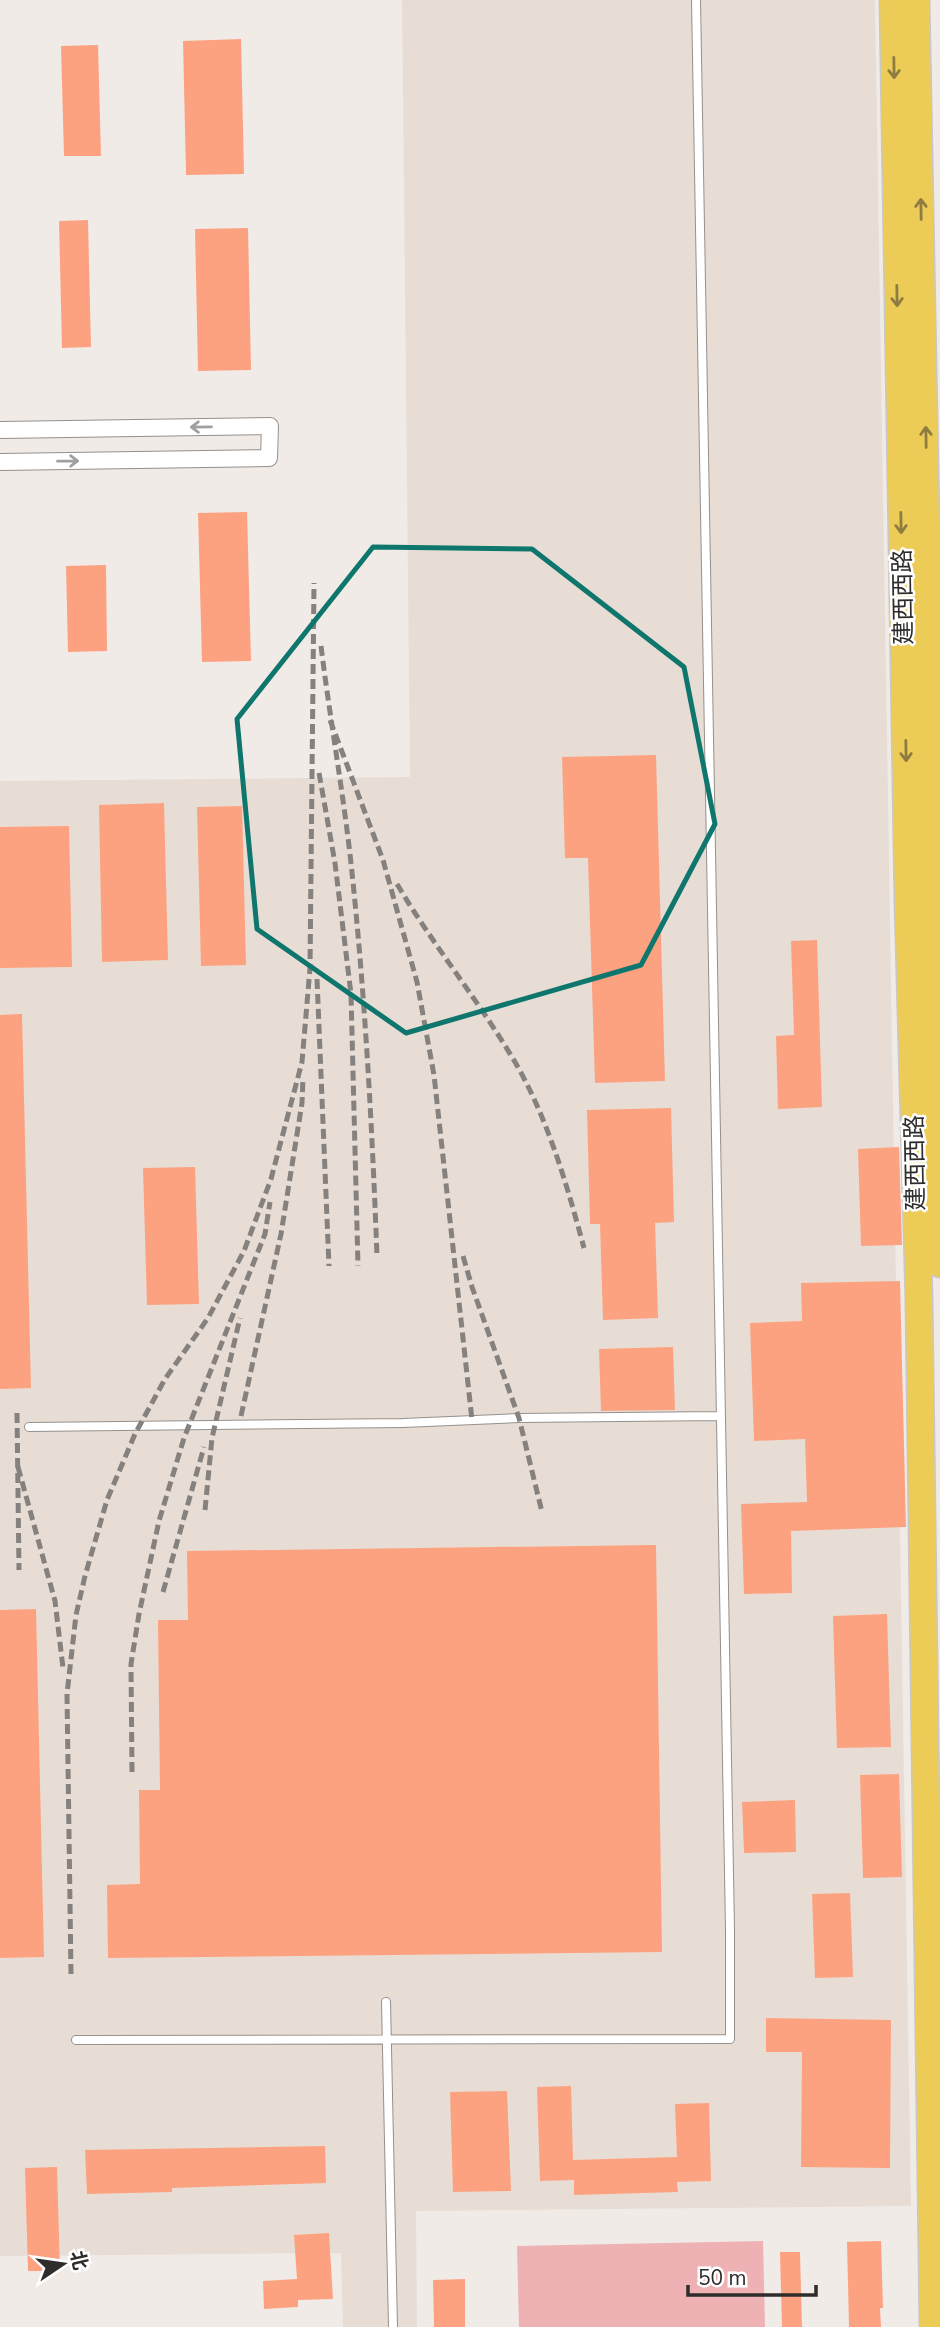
<svg xmlns="http://www.w3.org/2000/svg" width="940" height="2327" font-family="'Nunito Sans','Noto Sans SC',sans-serif">
  <style>
    .built { fill: #e8ddd4 }
    .green { fill: #eeb1b4 }
    .building { fill: #fda281 }
    .lines { fill: none; stroke-linecap: round; stroke-linejoin: round }
    .service-casing { stroke: #95908c; stroke-width: 10 }
    .minor-casing { stroke: #95908c; stroke-width: 18 }
    .trunk-casing { stroke: #c9c8c8; stroke-width: 29 }
    .service { stroke: #fff; stroke-width: 8 }
    .minor { stroke: #fff; stroke-width: 16 }
    .trunk { stroke: #eccc57; stroke-width: 26 }
    .rail { stroke: #85817e; stroke-width: 5; stroke-dasharray: 10 5; stroke-linecap: butt }
    .oneway { stroke: #8e7c41 }
    .oneway2 { stroke: #a1a0a0 }
    .marked { fill: none; stroke: #0f766e; stroke-width: 5; stroke-linejoin: round }
    .labels { text-anchor: middle; stroke-width: 5; stroke-linejoin: round; paint-order: stroke }
    .street-label { font-size: 24px; fill: #2f2d2b; stroke: #fff }
  </style>
  <rect width="100%" height="100%" fill="#f0ebe7"/>
  <!-- built -->
  <path class="built" d="M402,0H875L911,2206L416,2211L417,2327H343L341,2253L0,2256V781L410,777Z"/>
  <!-- green -->
  <path class="green" d="M763,2241L765,2327H519L517,2246Z"/>
  <!-- building -->
  <path class="building" d="M241,39L244,174L186,175L183,41Z
    M98,45L101,156H64L61,46Z
    M88,220L91,347L62,348L59,221Z
    M248,228L251,370L198,371L195,229Z
    M247,512L251,661L202,662L198,513Z
    M106,565L107,651L68,652L66,566Z
    M656,755L665,1081L595,1083L588,858H565L562,757Z
    M164,803L168,960L102,962L99,805Z
    M242,806L246,965L201,966L197,807Z
    M69,826L72,967L0,968V827Z
    M817,940L822,1107L778,1109L776,1036L794,1035L791,941Z
    M22,1014L31,1388L0,1389V1015Z
    M671,1108L674,1222L655,1223L658,1318L603,1320L600,1224H590L587,1110Z
    M899,1147L902,1245L861,1246L858,1149Z
    M195,1167L199,1304L147,1305L143,1168Z
    M900,1281L906,1527L791,1531L792,1593L744,1594L741,1504L807,1502L805,1439L754,1441L750,1323L802,1321L801,1283Z
    M673,1347L675,1410L601,1411L599,1349Z
    M656,1545L662,1952L108,1958L107,1885L140,1884L139,1790H160L158,1620H188L187,1551Z
    M36,1609L44,1957L0,1958V1610Z
    M887,1614L891,1747L837,1748L833,1616Z
    M899,1774L902,1877L863,1878L860,1775Z
    M795,1800L796,1852L744,1853L742,1802Z
    M850,1893L853,1977L815,1978L812,1894Z
    M766,2018L891,2020L890,2168L801,2167L802,2052H766Z
    M571,2086L573,2160L677,2157L675,2104L709,2103L711,2181L677,2182L678,2192L574,2195V2180L540,2181L537,2087Z
    M507,2091L511,2191L453,2192L450,2092Z
    M325,2146L326,2183L172,2188V2192L87,2194L85,2150Z
    M57,2167L60,2271H28L25,2168Z
    M329,2233L333,2299L298,2300V2307L264,2309L263,2281L297,2279L294,2235Z
    M881,2241L883,2308H880L881,2327H849L847,2242Z
    M780,2252H800L802,2327H782Z
    M465,2279V2327H434L433,2280Z"/>
  <g class="lines">
    <defs>
      <path id="service" d="M29,1427L403,1423L519,1418L720,1416
        M386,2002L393,2327
        M76,2040L730,2039V1930L696,0"/>
      <path id="minor" d="M0,430L270,426L269,458L0,462"/>
      <path id="trunk" d="M893,0L908,901L919,1300L933,2327
        M916,0L940,1264"/>
    </defs>
    <!-- service casing -->
    <use href="#service" class="service-casing"/>
    <!-- minor casing -->
    <use href="#minor" class="minor-casing"/>
    <!-- trunk casing -->
    <use href="#trunk" class="trunk-casing"/>
    <!-- service -->
    <use href="#service" class="service"/>
    <!-- minor -->
    <use href="#minor" class="minor"/>
    <!-- trunk -->
    <use href="#trunk" class="trunk"/>
    <!-- rail -->
    <path class="rail" d="M321,646C330,719 343,791 351,863C365,994 372,1124 377,1256
      M330,720L383,860L417,982L434,1075L472,1420
      M319,773L335,863L351,994L358,1266
      M397,884C433,945 479,1001 515,1062C548,1119 567,1185 584,1248
      M317,979L329,1266
      M463,1256L472,1287L519,1418L542,1512
      M17,1413L19,1570
      M241,1416L281,1234L302,1103L303,1078
      M18,1467L55,1601L63,1668
      M205,1510L212,1438L240,1318
      M163,1592L204,1447
      M132,1772L131,1664L139,1614L159,1521L184,1438L265,1234L270,1202
      M71,1974L67,1694L76,1615L85,1576L107,1500L135,1434L165,1379L208,1318L244,1251L271,1179L302,1062L310,968L314,583"/>
  </g>
  <!-- one-way arrows -->
  <defs><path id="oneway-shaft" d="M-6 0H5M1.5-3L5.5 0L1.5 3" fill="none" stroke-width="1.6" stroke-linecap="round" stroke-linejoin="round" transform="scale(1.75)"/></defs>
  <g class="oneway">
    <use href="#oneway-shaft" transform="translate(894 68) rotate(89)"/>
    <use href="#oneway-shaft" transform="translate(921 209) rotate(-91)"/>
    <use href="#oneway-shaft" transform="translate(897 296) rotate(89)"/>
    <use href="#oneway-shaft" transform="translate(926 437) rotate(-91)"/>
    <use href="#oneway-shaft" transform="translate(901 523) rotate(89)"/>
    <use href="#oneway-shaft" transform="translate(906 751) rotate(89)"/>
  </g>
  <g class="oneway2">
    <use href="#oneway-shaft" transform="translate(201 427) rotate(179)"/>
    <use href="#oneway-shaft" transform="translate(68 461) rotate(-1)"/>
  </g>
  <!-- marked area -->
  <path class="marked" d="M373,547L532,549L684,667L715,824L641,965L406,1033L257,929L237,719Z"/>
  <g class="labels">
    <!-- street labels -->
    <g class="street-label">
      <text transform="translate(903 597) rotate(-91)" y="8">建西西路</text>
      <text transform="translate(915 1163) rotate(-91)" y="8">建西西路</text>
    </g>
  </g>
  <!-- north arrow -->
  <g transform="translate(63 2264) rotate(77)" stroke="#ffffff" stroke-width="5" paint-order="stroke">
  <path d="M0-5L12 26L0 18L-12 26Z" fill="#2f2d2b"/>
  <text y="-10" font-size="19" font-weight="bold" text-anchor="middle" fill="#2f2d2b">北</text>
  </g>
  <!-- scale -->
  <path d="M688 2285v10h128v-10" fill="none" stroke="#2f2d2b" stroke-width="3.5"/>
  <text x="698" y="2285" font-size="21" fill="#2f2d2b" stroke="#ffffff" stroke-width="5" paint-order="stroke">50 m</text>
</svg>
